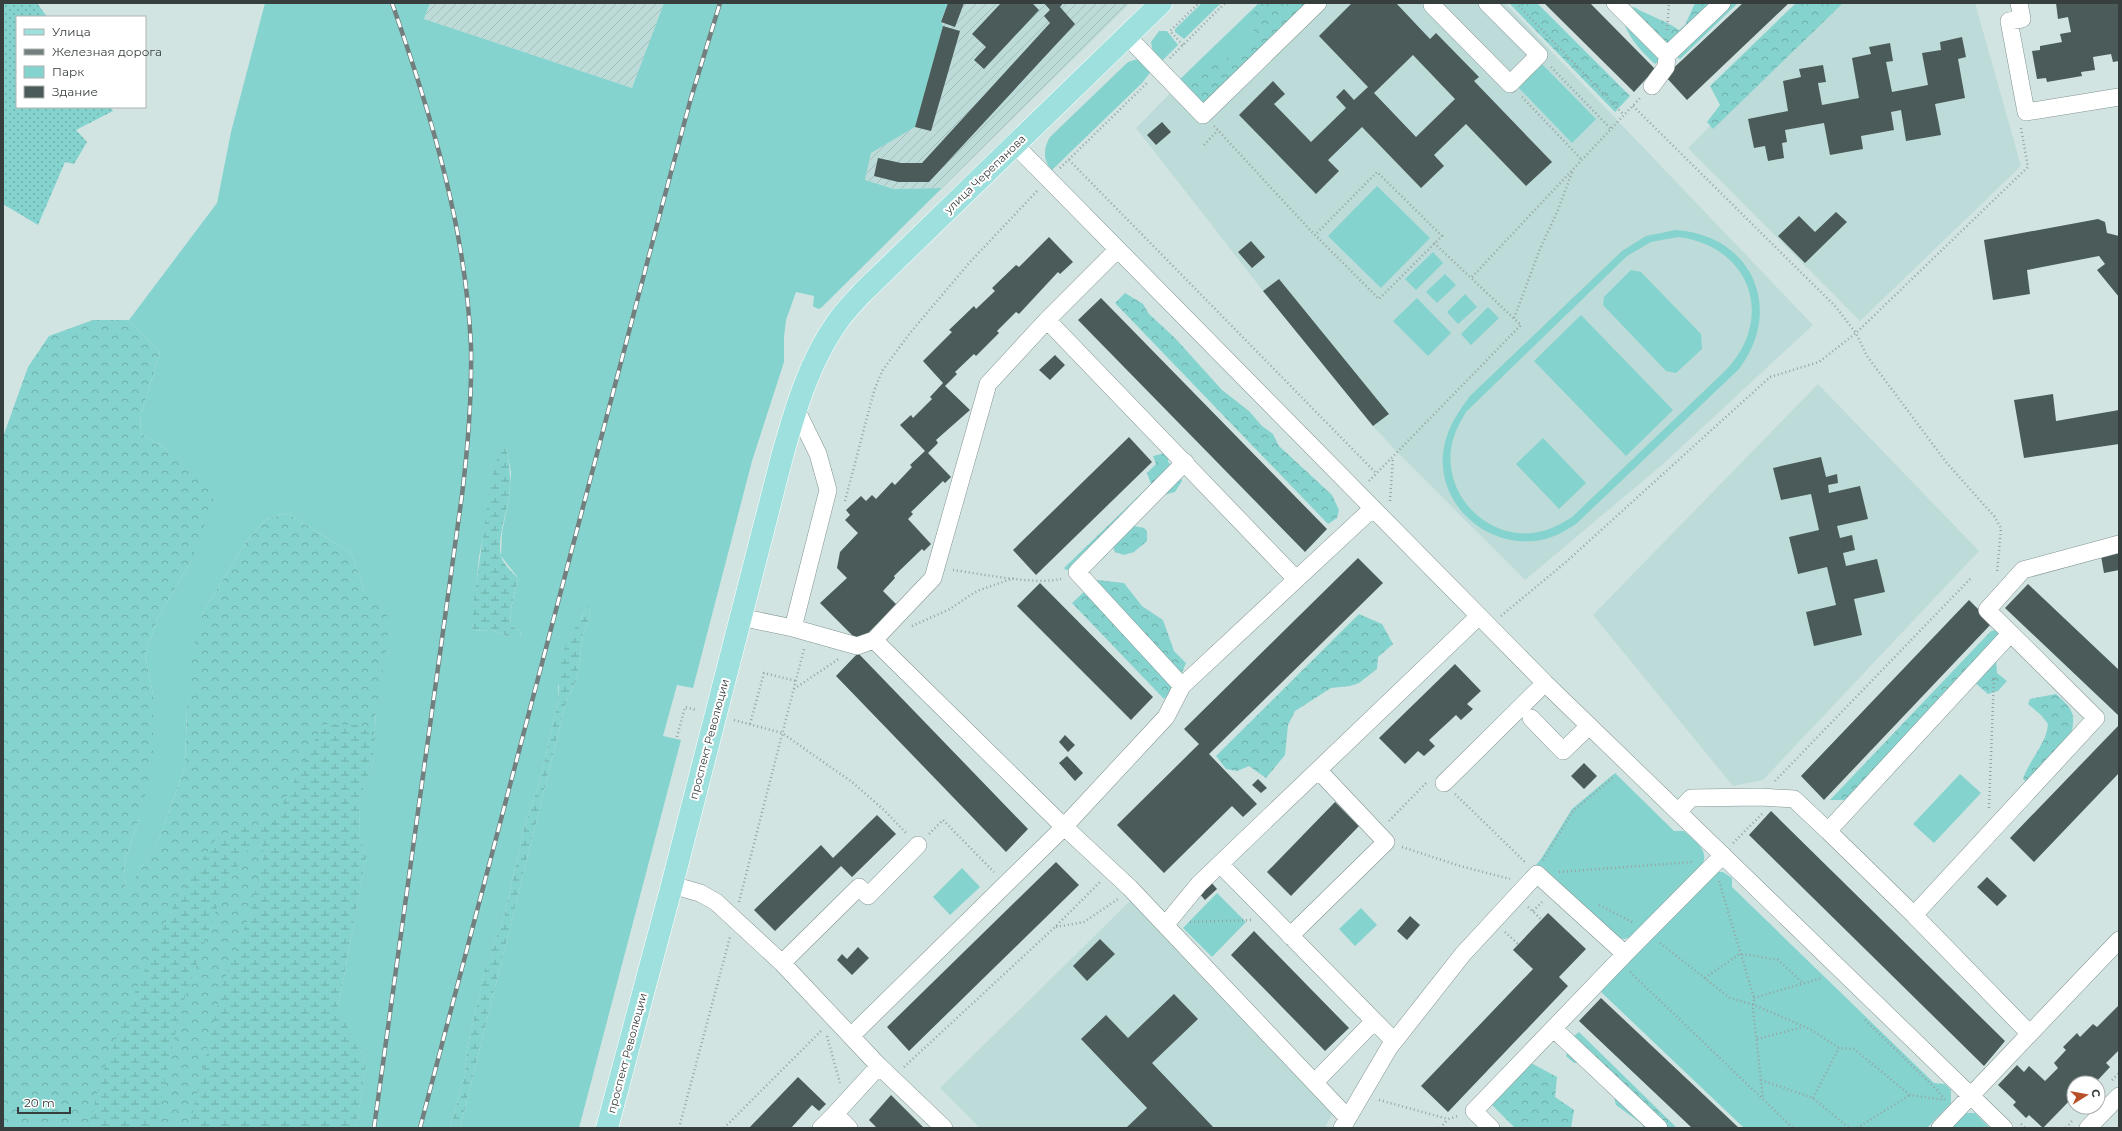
<svg xmlns="http://www.w3.org/2000/svg" width="2122" height="1131" font-family="Montserrat,sans-serif">
  <style>
    .built { fill: #bddbd8 }
    .industrial { fill: url(#industrial-furrows) }
    .green { fill: #85d3ce; fill-rule: evenodd }
    .forest { fill: url(#forest-crowns) }
    .wetland { fill: url(#wetland-marsh) }
    .garden { fill: url(#garden-dots) }
    .building { fill: #4a5b59; fill-rule: evenodd }
    .lines { fill: none; stroke-linecap: round; stroke-linejoin: round }
    .minor-casing { stroke: #829492; stroke-width: 18 }
    .major-casing { stroke: #fff; stroke-width: 23 }
    .path { stroke: #95a3a2; stroke-width: 2.5; stroke-dasharray: 1 3; stroke-linecap: butt }
    .minor { stroke: #fff; stroke-width: 17 }
    .major { stroke: #9ee0dd; stroke-width: 22 }
    .rail-casing { stroke: #737f7e; stroke-width: 4.5 }
    .rail { stroke: #fff; stroke-width: 3; stroke-dasharray: 9; stroke-linecap: butt }
    .labels { text-anchor: middle; stroke-width: 4; stroke-linejoin: round; paint-order: stroke }
    .street-label { font-size: 11px; fill: #373e3e; stroke: #fff }
  </style>
  <defs>
    <pattern id="industrial-furrows" width="10" height="10" patternUnits="userSpaceOnUse"><rect width="10" height="10" fill="#bddbd8"/><path d="M-1 1l2-2M0 10L10 0M9 11l2-2" fill="none" stroke="#a3bdba"/></pattern>
    <pattern id="forest-crowns" width="20" height="18" patternUnits="userSpaceOnUse"><rect width="20" height="18" fill="#85d3ce"/><path d="M2 6a3 3 0 1 1 6 0M12 15a3 3 0 1 1 6 0" fill="none" stroke="#6eada9"/></pattern>
    <pattern id="wetland-marsh" width="20" height="14" patternUnits="userSpaceOnUse"><rect width="20" height="14" fill="#85d3ce"/><path d="M1 5h8M5 5V1M11 12h8M15 12V8" fill="none" stroke="#6eada9"/></pattern>
    <pattern id="garden-dots" width="8" height="8" patternUnits="userSpaceOnUse"><rect width="8" height="8" fill="#85d3ce"/><path d="M2 2h.1M6 6h.1" fill="none" stroke="#6eada9" stroke-width="1.8" stroke-linecap="round"/></pattern>
  </defs>
  <rect width="100%" height="100%" fill="#d1e4e2"/>
  <!-- built -->
  <path class="built" d="M1259,3H1505L1813,325L1662,465L1525,580L1398,453L1373,426L1260,287L1136,128Z
    M1835,3H1975L2021,166L1860,321L1688,148Z
    M1818,384L1979,551L1763,780L1733,786L1593,615Z
    M1130,901L1332,1114L1325,1128H980L940,1088Z"/>
  <!-- industrial -->
  <path class="industrial" d="M430,3H664L632,88L424,19Z
    M948,3H1130L942,188L894,189L865,180L871,153L915,127L941,22Z"/>
  <!-- green -->
  <path class="green" d="M265,3H430L424,19L632,88L664,3H948L941,21L943,26L915,127L871,153L865,180L894,189L942,188L821,308L818,309L813,306L814,296L796,292L786,320L784,337V362L752,461L693,688L677,685L663,736L681,740L579,1128H460L566,702L577,678L583,635L590,617L589,607L581,618L558,687V701L540,781L524,828L504,917L486,964L467,1049L465,1075L450,1128H356L366,1064L338,1008L366,857L359,834L360,797L373,763L376,710L364,589L351,553L287,513L265,520L246,542L202,614L187,708L185,767L157,844L126,892L124,863L139,819L153,694L145,655L158,617L191,561L168,450L140,433L141,414L160,353L129,320L217,203L231,132ZM506,447L511,472L509,499L502,532L501,556L518,578L511,609L510,625L520,631L521,637H511L490,630L472,631L479,557L487,517Z
    M1202,3H1221L1184,39L1175,32V29Z
    M1259,3H1313L1203,110L1177,82Z
    M1159,31H1167L1178,45L1162,61L1153,53L1151,42Z
    M1138,59L1152,70L1142,83L1052,170C1043,161 1043,148 1050,137L1128,62Z
    M1541,63L1596,119L1572,143L1517,86Z
    M1377,186L1430,238L1381,288L1328,236Z
    M1676,230C1751,235 1785,308 1739,369L1576,524C1563,532 1550,540 1534,541C1482,546 1434,500 1444,447C1448,427 1458,412 1470,396L1622,251L1646,236ZM1678,237C1751,246 1776,319 1725,371L1572,517C1560,525 1548,531 1533,533C1486,538 1445,496 1451,449C1453,435 1459,424 1466,412L1627,256L1651,242Z
    M1433,252L1443,263L1416,290L1405,279Z
    M1631,270L1641,272L1701,334L1702,349L1676,373L1666,371L1603,305L1604,297Z
    M1445,274L1456,285L1437,303L1426,292Z
    M1465,294L1477,307L1458,324L1447,312Z
    M1417,298L1451,333L1428,356L1393,321Z
    M1488,307L1499,318L1471,345L1461,334Z
    M1581,315L1673,410L1626,456L1534,361Z
    M1543,438L1586,483L1559,509L1516,464Z
    M1615,773L1674,831H1684C1693,840 1709,849 1703,863L1632,937L1624,939L1617,937L1542,866L1538,870L1534,867L1541,859L1572,809Z
    M1960,774L1981,793L1934,843L1913,824Z
    M962,868L980,887L950,915L933,897Z
    M1717,872H1723L1732,878V887L1934,1083L1945,1084L1951,1090V1103L1927,1128H1744L1600,991Z
    M1217,893L1246,922L1212,957L1183,928Z
    M1361,908L1377,925L1355,946L1339,929Z
    M1965,1113H1975L1990,1128H1951Z"/>
  <!-- forest -->
  <path class="forest" d="M1264,3H1309L1204,104L1182,83L1196,73L1209,70L1219,61L1238,54L1247,45L1254,31L1252,14Z
    M1509,3H1537L1630,96L1615,112Z
    M1695,3H1738L1680,59L1674,55L1663,57L1655,64C1636,46 1629,38 1620,13L1634,7C1649,16 1665,20 1679,30L1685,25Z
    M1796,3H1843L1713,129L1707,122L1720,105L1710,86Z
    M1125,293L1143,304L1149,314L1175,338L1222,390L1249,411L1262,426L1273,434L1279,446L1332,495L1339,510L1337,518L1328,524L1115,303Z
    M93,320H129L160,353L141,414L140,433L168,450L199,474L214,500L191,561L158,617L145,655L153,694V766L139,819L124,863L126,891L157,844L185,767L187,708L191,656L202,614L246,542L265,520L287,513L351,553L364,589L387,603L388,639L376,710L373,763L360,797L359,834L366,857L338,1007L366,1064L356,1128H3V437L28,367L49,336Z
    M1170,452L1168,462L1180,472L1182,481L1175,492L1156,497L1129,525L1144,528L1147,531V541L1134,552L1124,555L1115,552L1112,545C1104,566 1086,568 1066,570L1064,568L1151,484L1147,473L1156,464L1153,456Z
    M1097,580L1124,583L1142,606L1163,620L1174,651L1186,663L1176,687L1164,699L1072,603Z
    M1359,614L1382,624L1393,644L1378,657L1377,669L1359,683L1350,686L1331,688L1295,711L1288,725L1285,755L1266,778L1249,766L1237,771L1226,769L1216,756Z
    M1996,630L2000,636L1996,658L1997,673L2007,681L1998,691L1988,694L1966,675L1854,796L1844,800H1830L1991,631Z
    M2056,694C2061,699 2070,706 2072,713C2080,740 2046,767 2030,785L2023,779C2029,760 2047,743 2048,724L2041,715L2028,704L2030,699Z
    M1579,1032L1677,1128H1644L1642,1124L1616,1105L1612,1089L1589,1063H1574L1566,1056L1570,1039Z
    M1531,1063L1557,1077L1555,1097L1574,1110L1571,1128H1515L1491,1104Z"/>
  <!-- wetland -->
  <path class="wetland" d="M506,447C510,465 511,480 509,498C506,515 497,540 501,556C503,564 512,572 518,578L511,609L510,625L520,631L521,637H511L490,630L472,631L474,600L490,485L500,448Z
    M589,606L590,617L583,635L577,678L566,702L460,1128H450L465,1075L467,1049L486,963L504,917L524,828L540,781L558,701L560,664L567,641Z
    M323,724L357,725L375,737L373,763L360,797L359,834L366,857L338,1007L366,1064L356,1128H189L222,986L249,916L263,861L262,843L254,842L242,858L217,908L180,1011L155,1128H88L103,1072L132,999L173,906L215,840L242,825H272Z"/>
  <!-- garden -->
  <path class="garden" d="M3,3H37L47,17H17V107H110L113,111L76,130L87,142L74,164L65,162L38,225L3,204Z"/>
  <!-- building -->
  <path class="building" d="M948,3H964L955,27L941,22Z
    M1001,3H1032L1039,10L984,69L974,60L986,47L972,34Z
    M1044,3H1063L1060,7L1075,24L929,182H898L874,176L878,158L901,163H922L1050,23L1044,16L1050,10Z
    M1352,3H1396L1430,39L1436,33L1479,77L1474,81L1552,162L1526,186L1466,124L1434,155L1444,166L1421,188L1362,127L1328,160L1339,171L1316,194L1239,115L1273,81L1285,94L1274,104L1311,142L1346,108L1336,97L1344,89L1354,100L1368,87L1319,36ZM1413,55L1455,99L1416,137L1374,93Z
    M1544,3H1590L1655,69L1634,92Z
    M1743,3H1789L1687,100L1665,76Z
    M2056,3H2119V61L2113,62L2111,54L2093,57L2095,70L2081,72L2082,76L2047,82L2046,78L2037,79L2032,51L2040,50V46L2062,42L2060,34L2071,32L2068,17L2058,19Z
    M943,26L960,31L931,131L915,127Z
    M1962,37L1966,57L1958,59L1965,98L1935,104L1941,135L1906,141L1901,110L1891,112L1894,130L1861,136L1863,149L1830,155L1824,123L1785,130L1787,142L1782,143L1784,158L1768,161L1765,146L1754,148L1748,119L1788,111L1783,81L1801,77L1799,69L1823,65L1826,82L1818,83L1822,105L1859,98L1852,58L1871,54L1869,47L1890,43L1893,61L1886,62L1892,92L1928,85L1922,53L1941,50L1940,42Z
    M1162,122L1171,132L1156,145L1147,135Z
    M1836,212L1847,222L1805,263L1778,236L1799,216L1815,232Z
    M2098,219L2105,222L2107,233L2119,236V297L2097,270L2105,264L2099,256L2027,270L2030,294L1993,300L1984,240Z
    M1049,237L1073,262L1060,274L1058,272L1019,314L1016,312L997,331L999,333L976,356L974,354L955,372L957,374L945,386L970,410L936,440L938,443L928,453L951,477L945,483L943,481L911,512L913,514L908,519L931,544L924,551L922,549L894,576L895,578L883,591L897,605L859,642L820,603L847,578L837,568L840,552L858,533L845,520L850,515L846,510L861,496L866,501L872,495L876,499L892,482L895,485L912,467L910,465L925,451L900,425L911,415L913,418L932,399L930,397L943,383L923,361L952,332L949,330L974,306L976,309L995,291L992,288L1016,265L1019,267Z
    M1251,241L1265,257L1252,268L1238,252Z
    M1279,279L1389,414L1373,426L1263,291Z
    M1101,298L1327,529L1305,552L1078,320Z
    M1055,355L1065,365L1050,380L1039,370Z
    M2053,394L2056,421L2119,410V444L2024,458L2014,400Z
    M1129,437L1152,462L1036,575L1013,550Z
    M1821,457L1826,477L1837,474L1838,483L1828,485L1829,493L1860,486L1868,519L1837,526L1840,538L1852,535L1855,550L1843,553L1846,566L1877,559L1885,592L1854,599L1862,635L1814,646L1806,612L1836,605L1827,567L1798,574L1789,537L1819,530L1811,494L1781,500L1773,468Z
    M2119,553V570L2104,573L2101,556Z
    M1358,558L1383,583L1209,754L1257,804L1243,817L1232,806L1164,873L1117,825L1199,744L1184,729Z
    M1040,583L1153,697L1131,720L1017,606Z
    M2028,584L2119,670V716L2005,608Z
    M1969,600L1992,623L1824,800L1801,776Z
    M858,653L1028,829L1006,852L836,676Z
    M1455,664L1481,691L1467,704L1473,709L1461,720L1456,715L1429,740L1435,746L1424,756L1418,751L1405,764L1379,738Z
    M2119,725V773L2034,862L2010,838Z
    M1065,735L1075,745L1068,752L1059,742Z
    M1067,756L1083,773L1075,781L1059,763Z
    M1584,763L1597,776L1584,789L1571,776Z
    M1258,779L1267,788L1261,793L1252,785Z
    M1335,802L1359,826L1291,896L1267,872Z
    M1771,811L2005,1041L1984,1066L1749,835Z
    M877,815L896,834L852,877L841,866L775,931L754,910L821,845L833,858Z
    M1056,862L1079,885L909,1051L887,1027Z
    M1987,877L2007,896L1997,906L1977,887Z
    M1210,881L1217,889L1205,900L1198,892Z
    M1548,913L1586,949L1559,977L1568,986L1448,1112L1421,1086L1533,969L1513,950Z
    M1410,916L1420,925L1407,940L1397,931Z
    M1254,931L1349,1028L1325,1051L1231,955Z
    M1100,939L1115,954L1087,981L1073,966Z
    M858,947L869,958L852,975L837,960L842,954L847,959Z
    M1174,994L1198,1019L1152,1063L1214,1128H1126L1147,1108L1081,1039L1106,1015L1128,1038Z
    M1601,998L1739,1128H1692L1579,1021Z
    M2119,1005V1050L2106,1063L2110,1067L2097,1081L2093,1077L2087,1083H2074V1096L2043,1128L2029,1115L2026,1118L2013,1105L2016,1102L1998,1085L2017,1065L2024,1072L2029,1066L2045,1081L2058,1068L2054,1063L2066,1050L2063,1047L2077,1033L2080,1037L2093,1024L2097,1027Z
    M798,1077L826,1104L819,1111L812,1105L791,1128H749Z
    M891,1095L924,1128H877L869,1120Z"/>
  <g class="lines">
    <defs>
      <path id="minor" d="M1434,3L1432,5L1510,84L1539,55L1487,3
        M1615,3L1667,55L1722,3
        M2019,3L2022,19L2009,21L2026,112L2119,97
        M1127,36L1203,115L1318,3
        M1652,86L1666,67L1667,55
        M1015,145L1545,683L2004,1128
        M1117,250L1047,320L1296,579
        M740,617L793,628L857,646L874,640L1057,820L1130,888L1347,1117
        M793,628L828,490L818,454L796,409
        M874,640L933,578L988,384L1047,320
        M1182,686L1077,572L1185,462
        M1531,718L1563,751L1589,726
        M1444,783L1545,683
        M1678,812L1691,798L1760,797L1794,799L1828,831L2010,634
        M1828,831L1914,915
        M1220,864L1394,1041
        M672,885L700,893L716,902L782,963L879,1066L944,1128
        M1166,924L1199,884L1479,616
        M1290,936L1386,842L1319,771
        M1625,954L1723,855
        M782,963L859,887L868,896L918,845
        M1554,1029L1659,1128
        M2029,1033L1914,915L2096,718L1987,610L2023,570L2119,544
        M851,1036L1061,830L1166,717L1182,686L1373,508
        M1315,1082L1374,1021
        M821,1128L835,1114
        M849,1128L835,1114L879,1066
        M1342,1128L1389,1048L1463,954L1537,874L1625,954L1474,1111L1491,1128
        M1940,1128L2119,940
        M2088,1128L2119,1096"/>
      <path id="major" d="M607,1128L672,885L783,453C796,407 810,360 838,321C845,311 854,302 862,293L1161,3"/>
    </defs>
    <!-- minor casing -->
    <use href="#minor" class="minor-casing"/>
    <!-- major casing -->
    <use href="#major" class="major-casing"/>
    <!-- path -->
    <path class="path" d="M1516,3L1624,115
      M1667,30L1669,3
      M1183,45L1170,31L1199,3
      M1170,58L1225,3
      M1551,67L1611,129
      M1522,97L1582,160
      M1633,106L1835,306L1856,333L2028,167L2021,128
      M1214,126L1311,231L1379,299L1442,236L1377,172L1315,235
      M1204,145L1218,130
      M1069,160L1376,473
      M1060,168L1148,82
      M1434,243L1471,278
      M1514,318L1540,249L1558,210L1573,170
      M1369,481L1521,325L1471,278L1640,98
      M845,501L874,391L882,371L910,333L970,262L1037,191
      M1390,501L1393,458
      M953,570C983,574 1033,585 1061,579
      M1501,616L1566,562L1770,377L1819,362L1856,333L1867,356L1946,462L1994,516L2001,528L1997,573
      M912,626L948,610L977,591L1014,578
      M794,689L840,658
      M734,720L782,733L852,782L885,811L906,833
      M750,724L764,673L796,681
      M677,737L685,707L697,710
      M1775,781L1972,577
      M1455,794L1526,863
      M1989,808L1994,677
      M1389,821L1428,781
      M929,834L943,820L994,872
      M1733,843L1762,814
      M1402,847L1460,866L1510,879
      M1543,860L1573,811L1615,776
      M1559,872L1692,862
      M1719,881L1754,998L1753,1009L1763,1099
      M739,902L804,649
      M1599,905L1632,922
      M1528,907L1541,919
      M1533,911L1542,902
      M1190,922L1251,920
      M1056,927L1084,922L1118,899
      M1505,932L1518,944
      M1660,943L1730,998L1754,1005L1810,1029L1839,1048L1854,1049L1910,1095L1944,1100
      M1630,972L1793,1128
      M1705,978L1738,955L1744,954L1778,960L1803,983
      M1754,998L1822,978
      M1865,1020L1938,1091L1945,1100
      M827,1036L840,1083
      M1757,1039L1803,1027
      M904,1067L1055,927L1100,882
      M1761,1080L1813,1098L1849,1128
      M2112,1080L2119,1073
      M1813,1098L1839,1048
      M1379,1100L1448,1119L1458,1116
      M2021,1124L2025,1128
      M679,1128L730,937
      M724,1128L823,1029
      M1440,1128L1448,1119
      M1857,1128L1910,1095
      M2066,1128L2072,1121"/>
    <!-- minor -->
    <use href="#minor" class="minor"/>
    <!-- major -->
    <use href="#major" class="major"/>
    <defs>
      <path id="rail" d="M374,1128L462,495C468,446 472,397 471,347C466,229 431,114 392,3
        M420,1128L662,206L691,98L720,3"/>
    </defs>
    <!-- rail casing -->
    <use href="#rail" class="rail-casing"/>
    <!-- rail -->
    <use href="#rail" class="rail"/>
  </g>
  <g class="labels">
    <!-- street labels -->
    <g class="street-label">
      <text transform="translate(985 174) rotate(-44)" y="4">улица Черепанова</text>
      <text transform="translate(709 739) rotate(-75)" y="4">проспект Революции</text>
      <text transform="translate(627 1053) rotate(-75)" y="4">проспект Революции</text>
    </g>
  </g>
  <!-- border -->
  <rect width="2122" height="1131" fill="none" stroke="#373e3e" stroke-width="8"/>
  <!-- legend -->
  <rect x="16" y="16" width="130" height="92" fill="#ffffff" stroke="#afb2b2"/>
  <rect x="24" y="29" width="20" height="6" fill="#9ee0dd" stroke="#afb2b2"/>
  <text x="52" y="36" font-size="12" fill="#373e3e">Улица</text>
  <rect x="24" y="49" width="20" height="6" fill="#737f7e" stroke="#afb2b2"/>
  <text x="52" y="56" font-size="12" fill="#373e3e">Железная дорога</text>
  <rect x="24" y="66" width="20" height="12" fill="#85d3ce" stroke="#afb2b2"/>
  <text x="52" y="76" font-size="12" fill="#373e3e">Парк</text>
  <rect x="24" y="86" width="20" height="12" fill="#4a5b59" stroke="#afb2b2"/>
  <text x="52" y="96" font-size="12" fill="#373e3e">Здание</text>
  <!-- north arrow -->
  <g transform="translate(2086 1095) rotate(79)"><circle r="19" fill="#ffffff" stroke="#afb2b2"/>
  <path d="M0-3L7 15L0 10L-7 15Z" fill="#b75028"/>
  <text y="-6" font-size="11" font-weight="bold" text-anchor="middle" fill="#373e3e">С</text>
  </g>
  <!-- scale -->
  <path d="M18 1107v6h52v-6" fill="none" stroke="#373e3e" stroke-width="2"/>
  <text x="24" y="1107" font-size="12" fill="#373e3e" stroke="#ffffff" stroke-width="3" paint-order="stroke">20 m</text>
</svg>
